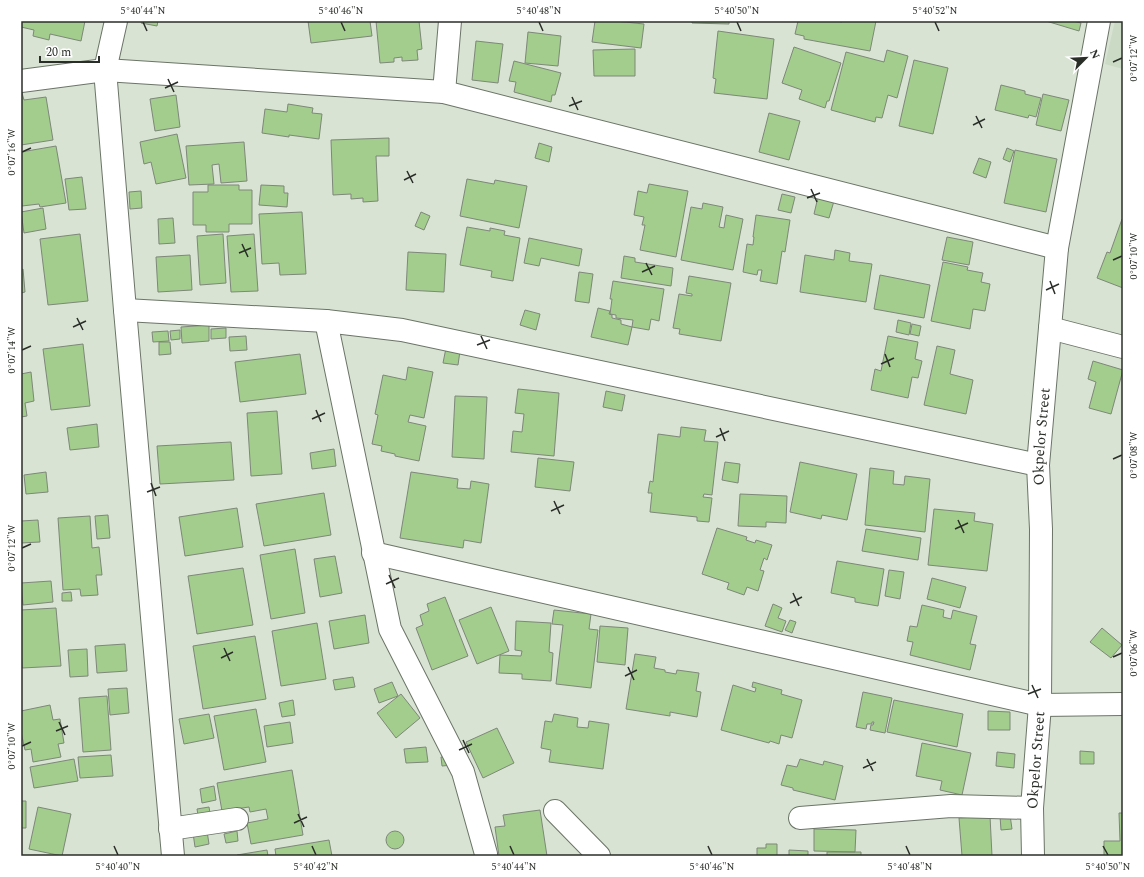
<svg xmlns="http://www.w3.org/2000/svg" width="1144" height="877" font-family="Spectral,serif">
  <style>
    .built { fill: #cbdac4 }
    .building { fill: #a2cd8c; stroke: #7e8779 }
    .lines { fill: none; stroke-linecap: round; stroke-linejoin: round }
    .minor-casing { stroke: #6b7467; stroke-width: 24 }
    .minor { stroke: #fff; stroke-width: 22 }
    .ticks { fill: none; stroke: #2a2e28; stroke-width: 1.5 }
    .labels { text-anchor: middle; stroke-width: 3; stroke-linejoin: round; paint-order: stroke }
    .street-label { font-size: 15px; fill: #2a2e28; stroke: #fff }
    .neatline { fill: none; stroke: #2a2e28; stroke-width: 1.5 }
    .ticks-label { font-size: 10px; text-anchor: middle; fill: #2a2e28 }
  </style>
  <rect width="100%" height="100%" fill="#d8e3d3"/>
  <!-- built -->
  <path class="built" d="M1115,21H1123V69L1105,64Z"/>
  <!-- building -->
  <path class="building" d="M21,21H85L81,41L50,34L49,40L33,36L34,30L21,27Z
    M142,21H158L157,26L141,23Z
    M308,21H370L372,36L311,43Z
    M376,21H419L422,49L417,50L418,60L402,61V57L394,58V62L380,63Z
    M595,21H615L644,24L641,48L592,42Z
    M692,21H729V24L692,23Z
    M798,21H837L842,22V21H876L870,51L804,39V36L795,34Z
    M1046,21H1073L1081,23L1079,31Z
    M718,31L774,39L767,99L714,93L716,79L713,78Z
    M528,32L561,36L558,66L525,63Z
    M476,41L503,44L498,83L472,80Z
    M794,47L841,63L829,101H827L825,108L799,99L802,90L782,83Z
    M635,49V76H594L593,50Z
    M887,50L908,56L897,98L888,95L882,118L876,117L875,122L831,110L846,52L884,62Z
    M914,60L948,68L933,134L899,126Z
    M514,61L561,73L555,95H552L551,102L514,92L516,82L509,81Z
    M1001,85L1025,91V94L1041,98L1036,117L1029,115L1028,118L995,110Z
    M21,93H22L24,100L46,97L53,140L21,145Z
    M1043,94L1069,100L1061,131L1036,125Z
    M176,95L180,127L155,131L150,99Z
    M288,104L313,108L312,113L322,114L319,139L289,135V137L262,133L265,109L287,112Z
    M769,113L800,121L789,160L759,152Z
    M177,134L186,178L156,184L151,162L144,164L140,142Z
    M389,138V156H376L378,201L363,202V198L351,199V194L333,195L331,140Z
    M244,142L247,181L221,183L219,164L212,165L214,184L189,185L186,146Z
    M539,143L552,147L549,162L535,158Z
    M56,146L66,203L40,207L39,204L22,206L21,199V152Z
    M1007,148L1014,151L1010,162L1003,159Z
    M1015,150L1057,159L1046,212L1004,203Z
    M979,158L991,162L986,178L973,173Z
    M82,177L86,209L69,210L65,179Z
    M467,179L494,184L495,180L527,186L519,228L460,216Z
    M649,184L688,191L676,257L640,250L645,225H642L644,217L634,215L638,191L647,193Z
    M208,185H239V190H252V224H229V232H206V225H193V192H208Z
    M261,185L284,186V193H288L287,207L259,205Z
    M141,191L142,208L130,209L129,192Z
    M782,194L795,197L791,213L778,210Z
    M818,197L834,201L829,218L814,214Z
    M703,203L723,207L719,227L724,228L726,215L743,219L733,270L681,260L691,207L702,209Z
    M43,208L46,229L24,233L21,212Z
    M302,212L306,274L280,275L279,263L262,264L259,214Z
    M421,212L430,216L424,230L415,226Z
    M756,215L790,220L785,252L782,251L777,284L760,281L762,270H758L757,275L743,272L747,244L753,245L754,237H753Z
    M173,218L175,243L159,244L158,219Z
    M1122,219L1123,220V288L1097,278L1107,252L1110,253Z
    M467,227L490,231V228L505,231L504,235L520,238L513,281L491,277L492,271L460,265Z
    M80,234L88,301L48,305L40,239Z
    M223,234L226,283L200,285L197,236Z
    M254,234L258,291L231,292L227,236Z
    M947,237L973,242L969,265L942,260Z
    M529,238L582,249L579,266L541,258L539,266L524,263Z
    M835,250L850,253L849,261L872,264L866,302L800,292L805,255L834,260Z
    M408,252L446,254L444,292L406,290Z
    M190,255L192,290L158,292L156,257Z
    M624,256L635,258V262L673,268L671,286L621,278Z
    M943,262L968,267L967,270L983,273L981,282L990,284L985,311L973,309L970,329L931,321Z
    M23,269L25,292L21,293V270Z
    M579,272L593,274L589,303L575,301Z
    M880,275L930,285L924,318L874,309Z
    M689,276L731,283L721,341L679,334L680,329L673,328L679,294L692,296V294L686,293Z
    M613,281L664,289L659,321L651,319L649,330L632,327L633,320L616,318V315L610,314L612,299H610Z
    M598,308L610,311L609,314L612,315V318L621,320V324L632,327L628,345L591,337Z
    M525,310L540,314L536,330L520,325Z
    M898,320L911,323L909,335L896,332Z
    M912,324L921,326L919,336L910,334Z
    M209,325V341L182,343L181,327Z
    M226,328V338L211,339V329Z
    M180,330V339L171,340L170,331Z
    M168,331L169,341L153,342L152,332Z
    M246,336L247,350L230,351L229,337Z
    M888,336L918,342L915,359L922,361L918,378L912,377L908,398L871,390L875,369L881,371Z
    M159,342H170L171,354L159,355Z
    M83,344L90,406L51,410L43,349Z
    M937,346L955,350L950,374L973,380L966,414L924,405Z
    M446,348L460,351L458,365L443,363Z
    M300,354L306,394L240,402L235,362Z
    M1093,361L1123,370L1111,414L1089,408L1096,382L1088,379Z
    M408,367L433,372L424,418L410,415L408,422L426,426L419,461L395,456V454L381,451L382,446L372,444L378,415L375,414L383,375L406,380Z
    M31,372L34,401L25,403L27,416L21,417V374Z
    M518,389L559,393L554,456L511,452L513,431L522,432L524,414L515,413Z
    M606,391L625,395L622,411L603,407Z
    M455,396L487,397L484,459L452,457Z
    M277,411L282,474L251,476L247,413Z
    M97,424L99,447L70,450L67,428Z
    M681,427L706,430L704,441L718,442L712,495L704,494L703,497L712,498L709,522L697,521V517L650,512L652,493H648L650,481L653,482L658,434L680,437Z
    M231,442L234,480L160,484L157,446Z
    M334,449L336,466L312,469L310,453Z
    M538,458L574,462L570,491L535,487Z
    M725,462L740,464L738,483L722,480Z
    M800,462L857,474L847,520L822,515L821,519L790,512Z
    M870,468L894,471L893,484L904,485L905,476L930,479L925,532L865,525Z
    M46,472L48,492L26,494L24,475Z
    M411,472L458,479L457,488L470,489L471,481L489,484L481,543L464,540L463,548L400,538Z
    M324,493L331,535L264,546L256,504Z
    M740,494L787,496L786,523L766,522V527L738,526Z
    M237,508L243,547L185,556L179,517Z
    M934,509L975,513L974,521L993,524L987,571L928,565Z
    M108,515L110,538L97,539L95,516Z
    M90,516L92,548L99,547L102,575H96L98,595L81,596L80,589L63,590L58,518Z
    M38,520L40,542L21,543V521Z
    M717,528L747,537L746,540L755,543L756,540L772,545L767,560L764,558L760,570L764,571L758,591L747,587L744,595L727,589L729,583L702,574Z
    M866,529L921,538L918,560L862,551Z
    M295,549L305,613L271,619L260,555Z
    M335,556L342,593L320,597L314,559Z
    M837,561L884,569L878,606L855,602V598L831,593Z
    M243,568L253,625L197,634L188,576Z
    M889,570L904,572L900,599L885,596Z
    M932,578L966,587L960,608L927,599Z
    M51,581L53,602L23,605L21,583Z
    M71,592L72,601H62V593Z
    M445,597L468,656L432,670L416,628L423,625L420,615L429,611L427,604Z
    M773,604L782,608L778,618L786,621L782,632L765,626Z
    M922,605L944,610L943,617L951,619L953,610L977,616L970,644L976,645L970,670L910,655L913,642L907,641L910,626L917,627Z
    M491,607L509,651L477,664L459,620Z
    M56,608L61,666L22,668L21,649V610Z
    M554,610L591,614L589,629L598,630L591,688L556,684L563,625L552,624Z
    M365,615L369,643L334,649L329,621Z
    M790,620L796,622L792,633L785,630Z
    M516,621L551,623L549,652L553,653L551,681L522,679V674L499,673L500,655L521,656L522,651L515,650Z
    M317,623L326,679L281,686L272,631Z
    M600,626L628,628L625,665L597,662Z
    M1102,628L1122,645L1111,658L1090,642Z
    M255,636L266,699L203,709L193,646Z
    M125,644L127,671L97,673L95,646Z
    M87,649L88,676L70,677L68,650Z
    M635,654L656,657L654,668L665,670V672L676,674L677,670L699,673L696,691L701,692L697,717L670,712V716L626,709Z
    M353,677L355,687L335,690L333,680Z
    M392,682L398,696L379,703L374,689Z
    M753,682L782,690L781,694L802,700L792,738L781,735L779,744L770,741L769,743L721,730L733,685L755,692L756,688L752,687Z
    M127,688L129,713L110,715L108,689Z
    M863,692L892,698L885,733L870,730L871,725H873L874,722H872V724H867L866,729L856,727Z
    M401,694L420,718L396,738L377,713Z
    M107,696L111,750L83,752L79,698Z
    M293,700L295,715L282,717L279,703Z
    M894,700L963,714L957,747L887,732Z
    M50,705L53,720L60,719L64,743L58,744L61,757L33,762L31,749L25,750L21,732V711Z
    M256,709L266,762L224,770L214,716Z
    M988,711L1010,712V730H988Z
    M209,714L214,738L184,744L179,719Z
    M554,714L578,718L577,727L588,728L589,721L609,724L603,769L549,762L551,750L541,748L545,721L552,722Z
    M290,722L293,743L267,747L264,726Z
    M497,728L514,763L483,778L466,742Z
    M922,743L971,753L962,795L940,790L942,781L916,776Z
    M426,747L428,762L406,763L404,749Z
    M1080,751L1094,752V764H1080Z
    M997,752L1015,754L1014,768L996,766Z
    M111,755L113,776L80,778L78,757Z
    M452,756L453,765L442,766L441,757Z
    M74,759L78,781L34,788L30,767Z
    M800,759L823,765L824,761L843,766L835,800L793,790V788L781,785L787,765L797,767Z
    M292,770L303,835L251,844L247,823L268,819L266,809L250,812L249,807L222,811L217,783Z
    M214,786L216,800L202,803L200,789Z
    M21,801H26V828H21Z
    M38,807L71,814L62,856L29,849Z
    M209,807L210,813L198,815L197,809Z
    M540,810L547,856H499L495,827L505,826L503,815Z
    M1119,813H1123V856H1104V841H1120Z
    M1010,815L1012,829L1001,830L1000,816Z
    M990,816L992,856H962L959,818Z
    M814,829L856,830L855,852L814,851Z
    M207,831L209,844L195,847L193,833Z
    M237,831L238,841L226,843L224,834Z
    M386 840a9 9 0 1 1 18 0a9 9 0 1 1-18 0Z
    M329,840L332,856H276L275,849Z
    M766,844H777V856H757V848H766Z
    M267,850L268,856H237V855Z
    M789,850L808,851V856H789Z
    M827,852H861V856H827Z"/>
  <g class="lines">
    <defs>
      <g id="minor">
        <path d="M116,21L105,70L125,310L173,856"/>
        <path d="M21,81L105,70L444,92L1057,248"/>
        <path d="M444,92L450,21"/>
        <path d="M125,310L326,321L402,330L1038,465"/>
        <path d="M326,321L390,629L463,772L486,854"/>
        <path d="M1050,328L1123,347"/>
        <path d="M373,553L1040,705L1123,704"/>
        <path d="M555,811L599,856"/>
        <path d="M800,818L951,806L1032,808"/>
        <path d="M170,829L237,819"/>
        <path id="s1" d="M1033,856L1032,808L1040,705L1041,529L1038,465L1057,248L1099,21"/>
      </g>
    </defs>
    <!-- minor casing -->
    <use href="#minor" class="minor-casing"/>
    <!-- minor -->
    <use href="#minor" class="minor"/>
  </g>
  <!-- ticks -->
  <path class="ticks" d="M143,22L147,31M341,22L345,31M539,22L543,31M737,22L741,31M935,22L939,31M1113,62L1122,58M168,79L174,92M165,88L178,82M572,97L578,110M569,106L582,101M976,116L982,128M973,125L985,119M22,152L31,148M407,171L413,183M404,180L416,174M811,189L817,202M807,198L820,193M242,244L248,257M239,253L251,248M1113,260L1122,256M646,263L652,275M642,272L655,266M1050,281L1055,294M1046,290L1059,284M77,318L83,330M73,327L86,321M481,336L487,349M477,345L490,340M22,350L31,346M885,354L890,367M881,364L894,358M316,410L321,422M312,419L325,413M720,428L725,441M716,437L729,431M1113,459L1122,455M151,483L156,496M147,492L160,487M554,501L560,514M551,511L564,505M958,520L964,533M955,529L968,523M22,548L31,544M389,575L395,588M386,584L399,578M793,593L799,606M790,603L802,597M224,648L230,661M1113,657L1122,653M221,658L233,652M628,667L634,680M625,676L637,670M1032,685L1038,698M1028,694L1041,689M59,722L65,735M56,731L68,726M463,740L469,753M22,746L31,742M459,750L472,744M867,759L873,771M863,768L876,762M298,814L304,827M294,823L307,817M114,846L118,855M312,846L316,855M510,846L514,855M708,846L712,855M906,846L910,855M1103,846L1108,855"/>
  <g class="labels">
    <!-- street labels -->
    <g class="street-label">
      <text dy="5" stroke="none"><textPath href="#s1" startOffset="420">Okpelor Street</textPath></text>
      <text dy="5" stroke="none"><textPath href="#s1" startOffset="96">Okpelor Street</textPath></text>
    </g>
  </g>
  <!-- border -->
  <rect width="1144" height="877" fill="none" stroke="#ffffff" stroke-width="44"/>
  <!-- north arrow -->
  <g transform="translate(1086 58) rotate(66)" stroke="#ffffff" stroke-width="3" paint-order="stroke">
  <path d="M0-3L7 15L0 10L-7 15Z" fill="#2a2e28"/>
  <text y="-6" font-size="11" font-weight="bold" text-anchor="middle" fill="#2a2e28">N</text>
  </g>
  <!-- scale -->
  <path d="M40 56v6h59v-6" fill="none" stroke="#2a2e28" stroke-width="2"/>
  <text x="46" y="56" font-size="12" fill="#2a2e28" stroke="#ffffff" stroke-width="3" paint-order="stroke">20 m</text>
  <rect x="22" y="22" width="1100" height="833" class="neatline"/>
  <g class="ticks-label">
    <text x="143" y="14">5°40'44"N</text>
    <text x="341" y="14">5°40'46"N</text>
    <text x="539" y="14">5°40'48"N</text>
    <text x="737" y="14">5°40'50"N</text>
    <text x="935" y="14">5°40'52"N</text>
    <text transform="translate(1133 58) rotate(-90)" y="4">0°07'12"W</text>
    <text transform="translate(11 152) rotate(-90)" y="4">0°07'16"W</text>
    <text transform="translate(1133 256) rotate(-90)" y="4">0°07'10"W</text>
    <text transform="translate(11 350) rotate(-90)" y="4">0°07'14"W</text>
    <text transform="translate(1133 455) rotate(-90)" y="4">0°07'08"W</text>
    <text transform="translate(11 548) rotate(-90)" y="4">0°07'12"W</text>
    <text transform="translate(1133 653) rotate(-90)" y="4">0°07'06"W</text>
    <text transform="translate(11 746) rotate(-90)" y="4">0°07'10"W</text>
    <text x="118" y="870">5°40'40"N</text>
    <text x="316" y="870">5°40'42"N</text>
    <text x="514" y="870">5°40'44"N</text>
    <text x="712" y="870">5°40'46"N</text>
    <text x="910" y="870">5°40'48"N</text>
    <text x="1108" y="870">5°40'50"N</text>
  </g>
</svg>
